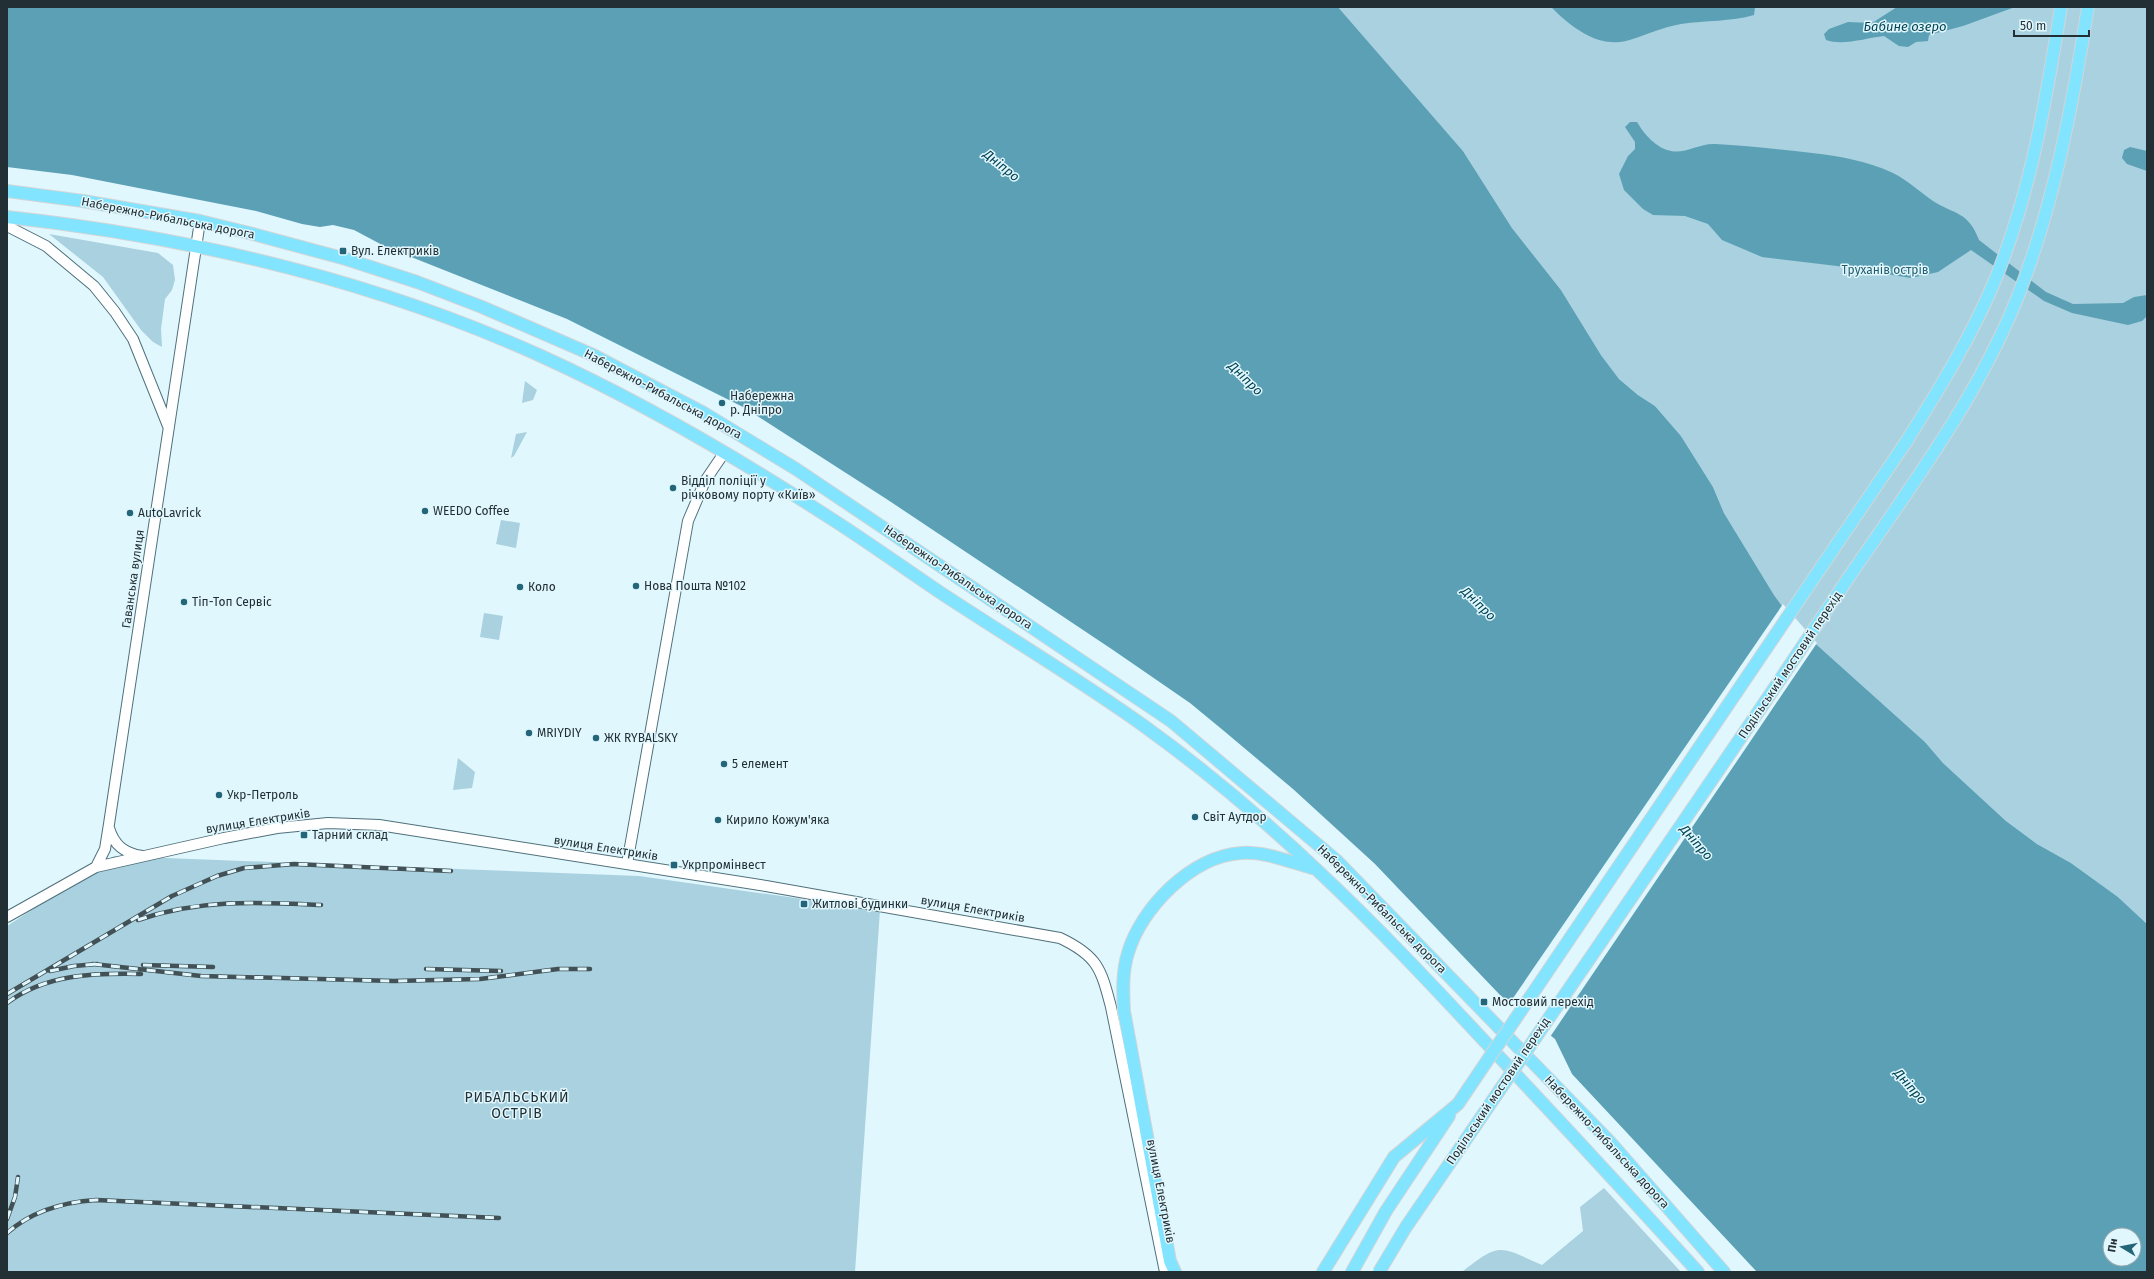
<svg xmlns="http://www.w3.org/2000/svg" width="2154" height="1279" font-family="'Fira Sans',sans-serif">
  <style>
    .green { fill: #a9d1df }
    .water { fill: #5ca0b6; fill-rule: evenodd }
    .pier { fill: #e1f7fe }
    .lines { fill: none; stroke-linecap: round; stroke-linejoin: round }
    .minor-casing { stroke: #4f707b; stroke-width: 12 }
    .major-casing { stroke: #d3d5d6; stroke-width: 14 }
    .minor { stroke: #fff; stroke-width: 10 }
    .major { stroke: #82e4fe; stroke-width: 12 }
    .rail-casing { stroke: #425156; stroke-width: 4.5 }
    .rail { stroke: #e1f7fe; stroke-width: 3; stroke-dasharray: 9; stroke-linecap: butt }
    .major-bridge-casing { stroke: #d3d5d6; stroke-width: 14; stroke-linecap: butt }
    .major-bridge { stroke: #82e4fe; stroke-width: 12 }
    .poi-dot { fill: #246679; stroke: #e1f7fe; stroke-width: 1.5 }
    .labels { text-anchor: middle; stroke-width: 3; stroke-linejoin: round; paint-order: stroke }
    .street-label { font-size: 12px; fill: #222f34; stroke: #e1f7fe }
    .poi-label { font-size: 12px; fill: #222f34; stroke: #e1f7fe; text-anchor: start }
    .park-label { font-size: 12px; fill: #265d6d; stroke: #e1f7fe }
    .water-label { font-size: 13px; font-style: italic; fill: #034353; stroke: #e1f7fe }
    .quarter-label { font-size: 14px; letter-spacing: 1px; fill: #222f34; stroke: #e1f7fe }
  </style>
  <rect width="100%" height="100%" fill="#e1f7fe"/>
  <!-- green -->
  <path class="green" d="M1338,7H2147V924L2118,897L2071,863L2037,844L2006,821L1943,763L1925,742L1817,645L1788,614L1774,595L1738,536L1724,513L1713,487L1681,436L1655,406L1638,395L1619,379L1601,355L1561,290L1512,228L1463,151Z
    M49,234L158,253L173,265L175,280L172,290L165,299L161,329L162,347L153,342L141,330L103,277Z
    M525,381L537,390L533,400L522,403Z
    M527,432L514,456L511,458L516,434Z
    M501,520L520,523L516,548L496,544Z
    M484,613L503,616L499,640L480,637Z
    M458,758L475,772L472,788L453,790Z
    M114,856L639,876L880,910L855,1272H7V926Z
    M1604,1188L1681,1272H1462C1500,1242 1499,1246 1542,1265L1583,1231L1580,1207Z"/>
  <!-- water -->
  <path class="water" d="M7,7H1338L1463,151L1512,228L1561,290L1601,355L1619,379L1638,395L1655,406L1681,436L1713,487L1724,513L1738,536L1774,595L1788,614L1817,645L1925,742L1943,763L2006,821L2037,844L2071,863L2118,897L2147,924V1272H1757L1572,1074L1555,1039L1500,995L1375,864L1293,789L1224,731L1190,703L1113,650L888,500L745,408L567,319L386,247L354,230L333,225L320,227L302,224L256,211L72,175L7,167ZM2110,1235H2134V1259H2110Z
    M1551,7H1755L1754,15C1731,22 1706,20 1681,24C1662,27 1644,36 1626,41C1597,48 1570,26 1551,7Z
    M1897,7H2015L1963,26L1929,35L1928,41L1916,42L1908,47L1899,46L1884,36C1866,38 1843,46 1826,40L1824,34L1829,29L1848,22L1872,23Z
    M1630,122H1637C1644,134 1656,148 1671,151C1685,154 1700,143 1715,144C1747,146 1779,149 1812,153C1840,156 1867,161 1893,173C1907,180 1920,192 1933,201C1955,215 1968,211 1979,240L2046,292L2073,304L2123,303L2134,297L2147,295V316L2142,321L2128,325L2072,313L2044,301L1971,250L1938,272L1911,278L1837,266L1762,257L1722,240L1708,224L1685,216L1653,215L1643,209L1624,190L1619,174L1628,156L1635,149V142L1625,127Z
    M2130,147L2147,151V171L2127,164L2122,158L2124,150Z"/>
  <!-- pier -->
  <path class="pier" d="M1783,604L1817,643L1550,1037L1509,1004Z"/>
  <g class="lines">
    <defs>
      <path id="minor" d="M7,226L46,246L94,286L115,312L133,339L168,426
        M109,828C114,845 124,853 142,856
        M627,864L688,521L705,481L724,453
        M96,867L105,849L109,824L200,221
        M7,917L96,867L224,838L277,828L328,823L379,825L766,886L1060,938C1098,956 1101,969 1111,1007L1165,1272"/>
      <path id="major" d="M7,191L83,201L200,221L253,234L346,259L417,282L482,307L593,355L702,412L796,469L1171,721L1336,860L1611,1143L1724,1272
        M7,217C190,237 373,280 541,356C640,401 736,457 827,516C865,540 901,566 938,591C1006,636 1077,678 1144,726C1205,770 1263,819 1317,870C1377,926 1433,986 1489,1046C1560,1121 1629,1196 1698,1272
        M1516,1018L1906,442C1938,391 1972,336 1995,280C2031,193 2046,99 2061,7
        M1536,1037C1640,885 1745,733 1847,580C1908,490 1975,402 2016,301C2054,206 2072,107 2088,7
        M1175,1272L1170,1261L1124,1011C1123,992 1122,972 1128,953C1141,908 1192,856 1241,853C1264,851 1290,862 1312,868
        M1323,1272L1394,1157L1458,1104
        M1352,1272L1386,1211L1449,1116"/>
    </defs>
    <!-- minor casing -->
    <use href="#minor" class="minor-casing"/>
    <!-- major casing -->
    <use href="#major" class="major-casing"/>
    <!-- minor -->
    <use href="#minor" class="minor"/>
    <!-- major -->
    <use href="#major" class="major"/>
    <defs>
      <path id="rail" d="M138,920C200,899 257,902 321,905
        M93,964L201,976L394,981L480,979L558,969H590
        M143,965L213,967
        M426,969L501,971
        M50,971L74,966L97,964
        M7,994L172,896L217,876L244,868L294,864L451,871
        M7,1003C46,974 93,973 141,974
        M7,1219L15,1197L18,1177
        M7,1233C32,1211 64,1202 96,1200L499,1218"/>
    </defs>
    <!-- rail casing -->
    <use href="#rail" class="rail-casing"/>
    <!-- rail -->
    <use href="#rail" class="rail"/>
    <defs>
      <path id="major-bridge" d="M1458,1104L1516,1018
        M1379,1272L1406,1227L1536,1037"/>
    </defs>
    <!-- major-bridge casing -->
    <use href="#major-bridge" class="major-bridge-casing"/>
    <!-- major-bridge -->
    <use href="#major-bridge" class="major-bridge"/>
  </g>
  <!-- markers -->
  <g class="poi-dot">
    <rect x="339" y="247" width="8" height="8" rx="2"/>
    <circle cx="722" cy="403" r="4"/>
    <circle cx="673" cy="488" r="4"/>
    <circle cx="425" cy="511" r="4"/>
    <circle cx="130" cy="513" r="4"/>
    <circle cx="636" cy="586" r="4"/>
    <circle cx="520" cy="587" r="4"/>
    <circle cx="184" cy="602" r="4"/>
    <circle cx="529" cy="733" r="4"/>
    <circle cx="596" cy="738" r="4"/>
    <circle cx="724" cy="764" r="4"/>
    <circle cx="219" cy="795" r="4"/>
    <circle cx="1195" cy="817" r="4"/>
    <circle cx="718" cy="820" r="4"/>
    <rect x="300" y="831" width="8" height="8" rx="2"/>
    <rect x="670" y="861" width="8" height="8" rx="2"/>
    <rect x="800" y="900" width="8" height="8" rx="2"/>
    <rect x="1480" y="998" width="8" height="8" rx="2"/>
  </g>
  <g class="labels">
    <!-- street labels -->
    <g class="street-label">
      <text transform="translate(168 218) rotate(11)" y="4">Набережно-Рибальська дорога</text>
      <text transform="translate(663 394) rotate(28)" y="4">Набережно-Рибальська дорога</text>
      <text transform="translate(958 577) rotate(34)" y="4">Набережно-Рибальська дорога</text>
      <text transform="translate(133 579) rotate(-82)" y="4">Гаванська вулиця</text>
      <text transform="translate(1790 665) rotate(-56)" y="4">Подільський мостовий перехід</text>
      <text transform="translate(258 821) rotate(-9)" y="4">вулиця Електриків</text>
      <text transform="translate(606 848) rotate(9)" y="4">вулиця Електриків</text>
      <text transform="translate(973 909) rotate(10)" y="4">вулиця Електриків</text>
      <text transform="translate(1382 909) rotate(45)" y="4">Набережно-Рибальська дорога</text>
      <text transform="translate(1498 1091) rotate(-56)" y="4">Подільський мостовий перехід</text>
      <text transform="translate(1607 1142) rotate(47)" y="4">Набережно-Рибальська дорога</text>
      <text transform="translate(1161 1191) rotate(79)" y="4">вулиця Електриків</text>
    </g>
    <!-- poi labels -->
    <g class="poi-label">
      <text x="351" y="255">Вул. Електриків</text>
      <text x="730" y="400">Набережна<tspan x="730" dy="14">р. Дніпро</tspan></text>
      <text x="681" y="485">Відділ поліції у<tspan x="681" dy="14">річковому порту «Київ»</tspan></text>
      <text x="433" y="515">WEEDO Coffee</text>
      <text x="138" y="517">AutoLavrick</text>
      <text x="644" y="590">Нова Пошта №102</text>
      <text x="528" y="591">Коло</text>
      <text x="192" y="606">Тіп-Топ Сервіс</text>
      <text x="537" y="737">MRIYDIY</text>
      <text x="604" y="742">ЖК RYBALSKY</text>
      <text x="732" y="768">5 елемент</text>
      <text x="227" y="799">Укр-Петроль</text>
      <text x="1203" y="821">Світ Аутдор</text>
      <text x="726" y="824">Кирило Кожум'яка</text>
      <text x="312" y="839">Тарний склад</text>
      <text x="682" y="869">Укрпромінвест</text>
      <text x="812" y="908">Житлові будинки</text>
      <text x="1492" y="1006">Мостовий перехід</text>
    </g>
    <!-- park labels -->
    <g class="park-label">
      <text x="1885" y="274">Труханів острів</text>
    </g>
    <!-- water labels -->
    <g class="water-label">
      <text x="1905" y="31">Бабине озеро</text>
      <text transform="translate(1002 165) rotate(39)" y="5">Дніпро</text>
      <text transform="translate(1246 378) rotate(44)" y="5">Дніпро</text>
      <text transform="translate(1479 603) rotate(44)" y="5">Дніпро</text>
      <text transform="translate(1697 842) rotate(49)" y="5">Дніпро</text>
      <text transform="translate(1911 1086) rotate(49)" y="5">Дніпро</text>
    </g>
    <!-- quarter labels -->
    <g class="quarter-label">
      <text x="517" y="1102">РИБАЛЬСЬКИЙ<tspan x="517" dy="16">ОСТРІВ</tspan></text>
    </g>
  </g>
  <!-- border -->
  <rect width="2154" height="1279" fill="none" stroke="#222f34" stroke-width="16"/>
  <!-- north arrow -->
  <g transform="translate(2122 1247) rotate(280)"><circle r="19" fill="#e1f7fe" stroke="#95a7ad"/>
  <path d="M0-3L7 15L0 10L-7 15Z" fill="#246679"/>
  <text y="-6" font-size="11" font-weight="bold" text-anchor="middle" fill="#222f34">Пн</text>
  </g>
  <!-- scale -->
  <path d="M2014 30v6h75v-6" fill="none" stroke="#222f34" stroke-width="2"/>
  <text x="2020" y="30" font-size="12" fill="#222f34" stroke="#e1f7fe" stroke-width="3" paint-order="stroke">50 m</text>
</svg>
